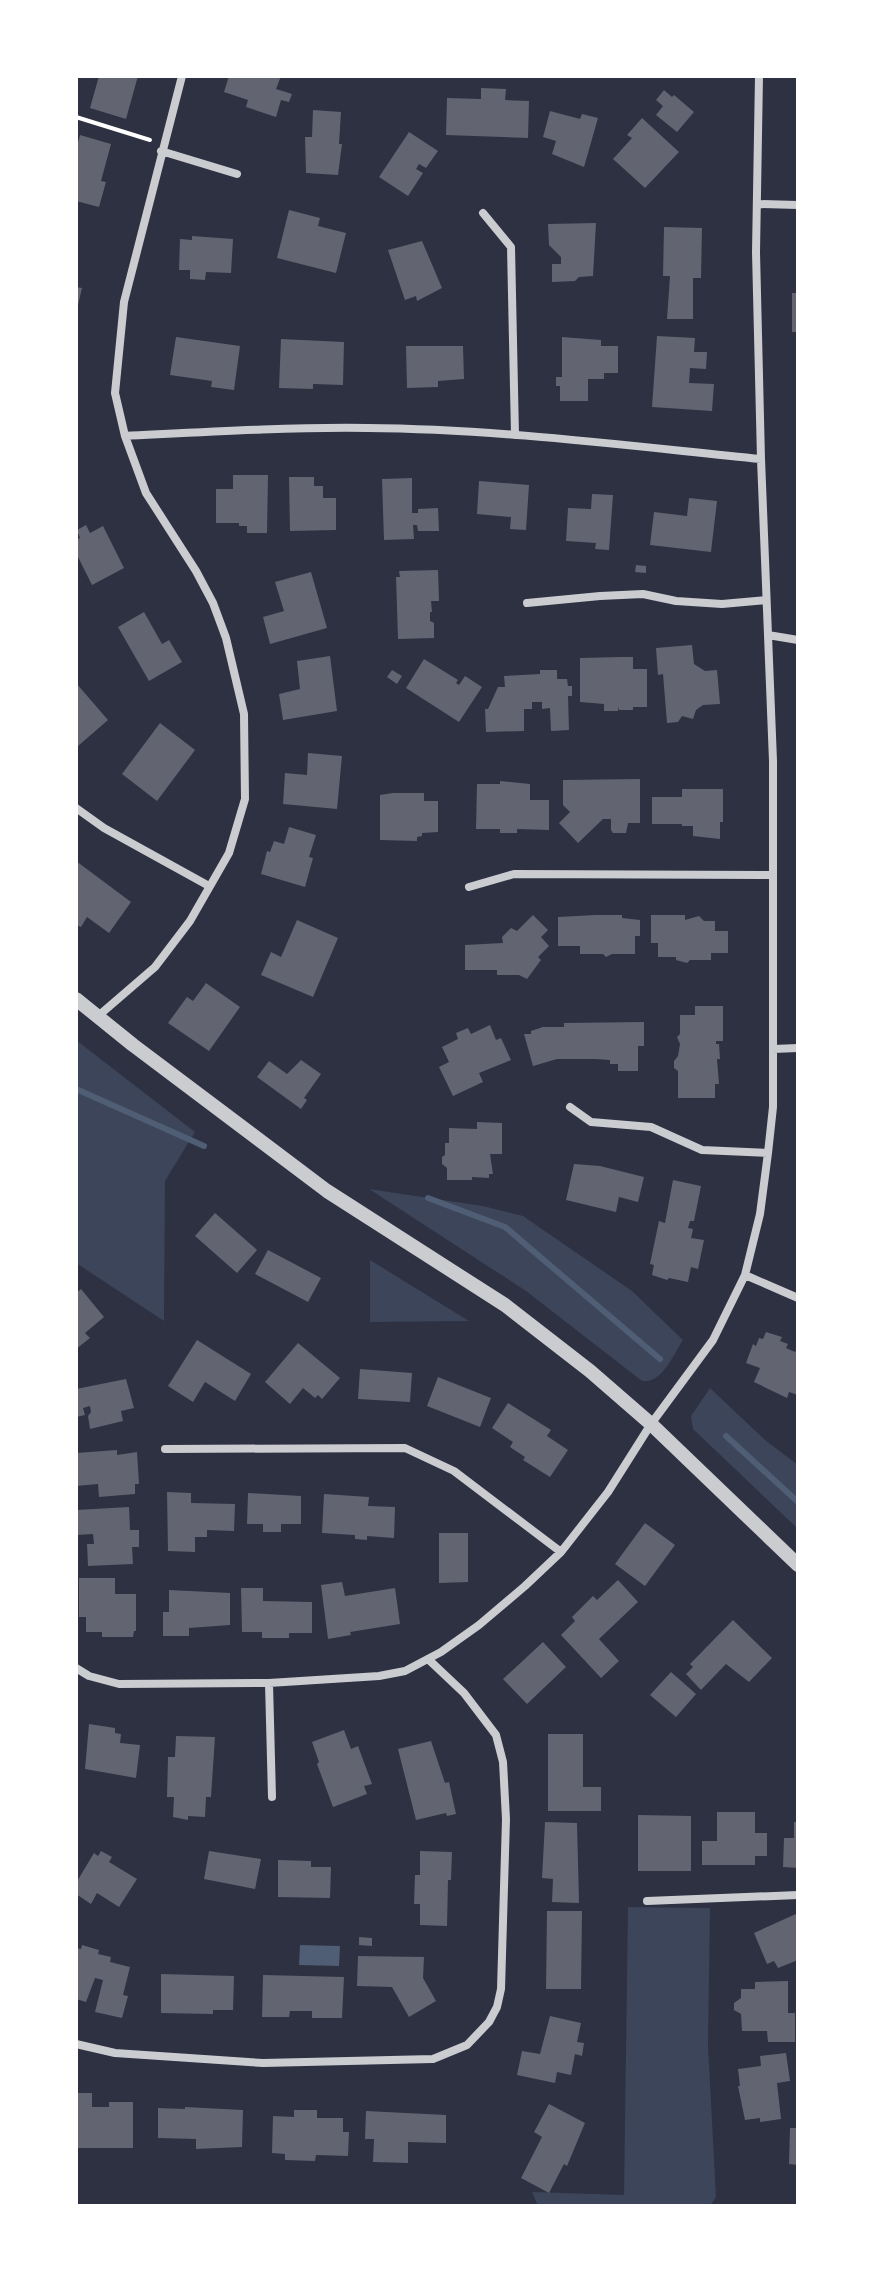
<svg xmlns="http://www.w3.org/2000/svg" width="874" height="2282" font-family="Figtree,sans-serif">
  <style>
    .green { fill: #3c4559 }
    .water { fill: #4f5d75 }
    .lines { fill: none; stroke-linecap: round; stroke-linejoin: round }
    .stream { stroke: #4f5d75; stroke-width: 6 }
    .building { fill: #626471 }
    .path { stroke: #fff; stroke-width: 4 }
    .minor { stroke: #caccd0; stroke-width: 8 }
    .tertiary { stroke: #caccd0; stroke-width: 14 }
  </style>
  <rect width="100%" height="100%" fill="#2d3142"/>
  <!-- green -->
  <path class="green" d="M76,1040L195,1132L165,1181L164,1321L76,1263Z
    M369,1189L483,1206L523,1216L632,1291L683,1340C673,1355 662,1384 642,1381L526,1291Z
    M370,1260L469,1321L370,1322Z
    M710,1388L765,1440L798,1465V1529L693,1429L691,1416Z
    M628,1907L710,1908L708,2046L716,2197L710,2206H538L532,2192L624,2195Z"/>
  <!-- water -->
  <path class="water" d="M300,1945L340,1946L339,1966L299,1965Z"/>
  <g class="lines">
    <!-- stream -->
    <path class="stream" d="M76,1089L204,1146
      M428,1198L505,1227L660,1359
      M726,1436L798,1502"/>
  </g>
  <!-- building -->
  <path class="building" d="M99,76H138L126,119L90,108Z
    M229,76H281L276,89L292,94L289,102L281,100L276,117L246,107L248,100L224,92Z
    M481,88L506,89L505,100L529,101L528,138L446,135L447,98L481,99Z
    M664,90L672,97L674,95L694,112L677,132L656,115L663,106L656,100Z
    M313,110L341,112L339,144H342L338,175L306,173L305,137H312Z
    M550,111L580,119L582,114L598,118L584,167L552,154L556,141L543,137Z
    M642,118L679,152L645,188L613,159L632,138L627,135Z
    M409,132L438,151L426,168L419,164L416,169L423,173L408,196L379,177Z
    M80,135L111,144L101,181L106,182L99,207L76,201V150Z
    M289,210L320,218L318,226L346,233L336,273L277,258Z
    M596,223L593,276L579,277L575,281L552,282V264H561V257L549,245L548,224Z
    M664,227L702,228L701,278H693V319H667L670,276H663Z
    M192,236L233,239L231,273L206,272L205,280L190,279V270H179L180,239L192,240Z
    M422,241L442,288L417,301L416,296L405,300L388,250Z
    M76,287L82,288L77,309L76,308Z
    M792,293H798V332H792Z
    M657,336L695,338L694,352H707L706,369L690,368L689,383L714,384L712,411L652,407Z
    M176,337L240,346L234,390L211,387L212,381L170,375Z
    M562,337L601,340V346H618V373H604V379H588V401H560V386H556V377H562Z
    M281,339L344,342L343,385L313,384V389L279,388Z
    M406,346H463L464,379L438,381V387L407,388Z
    M233,475H268L267,533H247V526H239V523H216V489H233Z
    M289,477H314V486H323V498H336V530L290,531Z
    M412,478V513H418V509L438,508L439,531H418L417,525H413L414,539L384,540L382,479Z
    M479,481L529,485L526,530L510,529L511,517L477,514Z
    M592,494L613,495L609,550L595,549L596,543L566,541L568,508L591,509Z
    M689,498L717,501L711,552L650,545L654,512L687,516Z
    M86,525L90,533L103,526L124,568L92,585L76,553V540L80,538L77,530Z
    M636,565L646,566V573L635,572Z
    M438,570L439,601H431L432,612H430V621L434,623V638L398,639L396,577H400L399,571Z
    M311,572L327,628L270,644L263,617L284,611L275,582Z
    M144,612L162,644L169,640L182,662L149,681L118,627Z
    M692,645L694,664L705,671L717,670L720,704L703,705L696,710L693,719L682,716L678,722L667,723L663,674L658,675L656,648Z
    M330,656L337,711L283,720L279,694L300,689L297,661Z
    M621,657H633V669H647V707H633V710H619L618,707V711H604V704L580,702V658Z
    M424,659L458,680L456,683L459,685L465,676L482,687L459,722L406,688Z
    M392,670L402,676L397,684L387,677Z
    M540,670H557V679H567L568,686H572V696H568L569,730L551,731L550,708L542,709V702H532V709H524V731L486,732L485,709H488L498,687H505L504,676L540,674Z
    M76,683L108,720L78,746L76,743Z
    M160,723L195,750L157,801L122,774Z
    M308,753L342,756L337,809L283,804L285,773L307,775Z
    M640,779V823H628L626,833H613L611,830V819H603L578,843L559,823L570,812L563,805V780Z
    M500,781L530,784V800H549V830L517,829V833H500V829H476L477,784H500Z
    M682,789H723V822H720V839L693,836V826H682V824H652V797H682Z
    M393,793H424V801H438V832L422,833V836L417,837V841L380,840V795Z
    M289,827L316,835L309,857L313,858L305,887L261,874L267,851L270,852L274,841L284,844Z
    M76,861L131,902L109,933L87,917L81,927L76,925Z
    M533,915L548,930L541,937L549,946L538,957L541,960L527,979L519,975H497V970H465V945L503,943L502,937L511,928L517,931Z
    M595,915H622V918L640,920V936H635V954H612L606,957L603,954H580V946H558V917Z
    M651,915H685V920L699,916L704,921H715V931H728V953H711V960H690L687,963L676,960V957H658V943H651Z
    M297,920L338,938L313,997L261,975L271,952L281,957Z
    M206,983L240,1007L209,1051L168,1023L187,997L193,1001Z
    M695,1006H723V1041H716V1044H719L720,1059H717L719,1084H715V1098H678V1071L674,1068V1061L678,1056L680,1044L677,1037L680,1034V1015H695Z
    M644,1022V1046H638V1071H618V1064H610V1060L595,1059H557L533,1066L524,1034H531V1031L543,1027H564V1023Z
    M490,1025L496,1040L501,1038L511,1060L479,1073L483,1082L453,1096L439,1067L449,1062L442,1047L458,1039L456,1033L468,1028L471,1034Z
    M301,1060L321,1074L304,1098L307,1100L301,1109L257,1077L269,1061L287,1074Z
    M477,1122L502,1123V1154H490L493,1174H489V1178L472,1177V1180H447V1168L442,1164V1157L445,1155V1143H449V1128L477,1129Z
    M574,1164L600,1166L644,1177L638,1202L619,1197L616,1212L566,1200Z
    M673,1180L701,1186L694,1221H690L688,1228L693,1229L691,1238L704,1240L698,1269L691,1267L688,1282L669,1278L667,1280L652,1275L654,1265L650,1264L659,1221L665,1223Z
    M215,1213L257,1250L237,1273L195,1236Z
    M268,1250L321,1278L308,1302L255,1274Z
    M81,1289L104,1317L85,1333L90,1338L76,1349V1293Z
    M766,1332L782,1337L780,1341L788,1344L786,1348L795,1352L798,1346V1395L789,1392L787,1398L754,1382L760,1368L746,1363L753,1344L756,1346L759,1338L763,1339Z
    M197,1340L251,1374L235,1401L205,1382L193,1402L168,1386Z
    M298,1343L340,1378L322,1399L318,1395L315,1398L303,1388L290,1404L265,1382Z
    M360,1369L412,1373L410,1402L358,1399Z
    M438,1377L491,1398L480,1427L427,1406Z
    M126,1379L134,1408L121,1411L123,1421L90,1429L88,1416L91,1412L90,1406L83,1408L85,1415L76,1417V1389Z
    M508,1403L551,1430L547,1436L568,1450L550,1477L523,1460L525,1457L510,1447L513,1442L492,1428Z
    M117,1450V1455L137,1452L139,1484H135V1494L99,1497L98,1484L76,1486V1453Z
    M167,1492L191,1493V1503L235,1504L234,1531L207,1530V1537H195V1552L168,1551Z
    M248,1493L301,1496V1524H281V1532H263V1524H247Z
    M324,1494L369,1497L368,1506L395,1507L394,1538L367,1536V1540L355,1539V1535L322,1533Z
    M129,1507L130,1530H139V1547H132L133,1564L88,1566L87,1544H94L93,1534L76,1535V1510Z
    M645,1523L675,1545L645,1586L615,1564Z
    M439,1533H468V1582L439,1583Z
    M79,1578H115V1594H136V1631H134L133,1637H102V1632H86V1617H79Z
    M618,1580L638,1602L599,1639L619,1661L601,1678L561,1635L575,1621L572,1617L593,1596L597,1600Z
    M342,1582L345,1596L395,1588L400,1624L350,1632L351,1635L328,1639L321,1585Z
    M241,1588H263V1601L312,1602V1633H289V1638H262V1632H242Z
    M169,1590L230,1593V1625L189,1628V1636H163V1612H169Z
    M733,1620L772,1658L749,1682L726,1664L701,1690L686,1674L693,1667L690,1664Z
    M543,1642L566,1667L527,1704L503,1679Z
    M671,1672L696,1694L676,1717L650,1695Z
    M89,1724L115,1728V1733L121,1734L120,1743L140,1745L136,1778L85,1769Z
    M344,1730L351,1749L358,1746L372,1784L364,1786L367,1794L333,1807L317,1764L319,1762L312,1742Z
    M548,1734H583V1787H601V1811H548Z
    M176,1736L215,1737L211,1797H206L205,1817L188,1816V1820L173,1817L174,1797H167L168,1757H175Z
    M431,1741L445,1783L449,1782L456,1814L447,1816L446,1813L416,1820L398,1749Z
    M717,1812H755V1833H767V1856H755V1865H702V1841H717Z
    M638,1815L691,1816V1871H638Z
    M545,1822L577,1823L579,1903L552,1902L553,1879L542,1878Z
    M794,1822H798V1868L783,1867L784,1838H794Z
    M101,1851L112,1857L109,1862L137,1879L119,1907L97,1893L91,1904L76,1894V1883L94,1853L98,1856Z
    M209,1851L261,1859L255,1889L204,1879Z
    M420,1851L452,1852L451,1880H448L447,1926L420,1925V1904H414L415,1875H420Z
    M278,1860L311,1861V1867H331L330,1898L278,1897Z
    M547,1911H582L581,1989H546Z
    M798,1913V1960L778,1968L774,1961L767,1964L754,1933Z
    M359,1937L372,1938V1946L359,1945Z
    M82,1945L99,1950L98,1954L111,1957L110,1962L130,1967L123,1995L128,1996L122,2018L95,2012L103,1980L95,1978L86,2002L76,1999V1948L81,1949Z
    M358,1956L424,1957L423,1978L436,2001L409,2017L392,1987L357,1986Z
    M161,1974L234,1976L233,2010H213V2014L161,2013Z
    M263,1975L344,1977L342,2018H312V2011H290L289,2017H262Z
    M788,1981V2013H795V2042H768L767,2031H742L741,2014L734,2010V2003L741,1998V1989H755V1982Z
    M550,2016L581,2023L577,2042L584,2043L582,2056L575,2054L571,2075L557,2072L555,2083L517,2075L522,2051L540,2054Z
    M786,2053L790,2081L777,2083L781,2119L760,2122V2118L745,2120L738,2086H740L738,2069L761,2066L760,2056Z
    M76,2093H92V2107H109V2102H133V2148H76Z
    M549,2104L585,2123L567,2166L564,2164L549,2193L521,2178L542,2137L534,2132Z
    M185,2107L243,2110L242,2147L196,2149V2139L158,2138V2108L185,2109Z
    M294,2110H317V2118H343V2132H349L348,2156L316,2155L315,2161L285,2160V2154L272,2153L273,2116L294,2117Z
    M366,2111L446,2115V2143L408,2142V2163L373,2162L374,2139H365Z
    M790,2128H798V2165L789,2164Z"/>
  <g class="lines">
    <!-- path -->
    <path class="path" d="M76,117L150,140"/>
    <!-- minor -->
    <path class="minor" d="M161,151L237,174
      M757,204L798,205
      M483,213L511,247L515,435
      M125,436C205,432 286,427 367,428C499,429 630,446 761,459
      M527,603L600,596L643,594L676,601L722,604L766,600
      M768,635L798,640
      M76,808L104,828L209,886
      M469,887L514,874L773,875
      M97,1017L155,967L190,921L229,853L245,799L244,714L226,638L213,603L196,571L146,493L125,436L115,393L124,302L182,76
      M773,1049L798,1048
      M570,1107L591,1122L651,1127L702,1150L768,1153
      M745,1275L798,1298
      M165,1449L405,1448L454,1471L561,1552
      M76,1668L89,1676L119,1684L269,1683L379,1676L405,1671L441,1652L479,1625L525,1586L561,1552L608,1492L651,1424L713,1340L745,1275L760,1214L768,1153L773,1107V761L761,459L756,252L759,76
      M269,1683L272,1797
      M647,1901L798,1895
      M76,2044L115,2053L263,2063L433,2059L467,2045L489,2022L497,2007L501,1989L506,1819L503,1762L496,1735L464,1693L428,1659"/>
    <!-- tertiary -->
    <path class="tertiary" d="M76,999L133,1045L327,1191L505,1305L590,1371L651,1424L798,1565"/>
  </g>
  <!-- border -->
  <rect width="874" height="2282" fill="none" stroke="#ffffff" stroke-width="156"/>
</svg>
